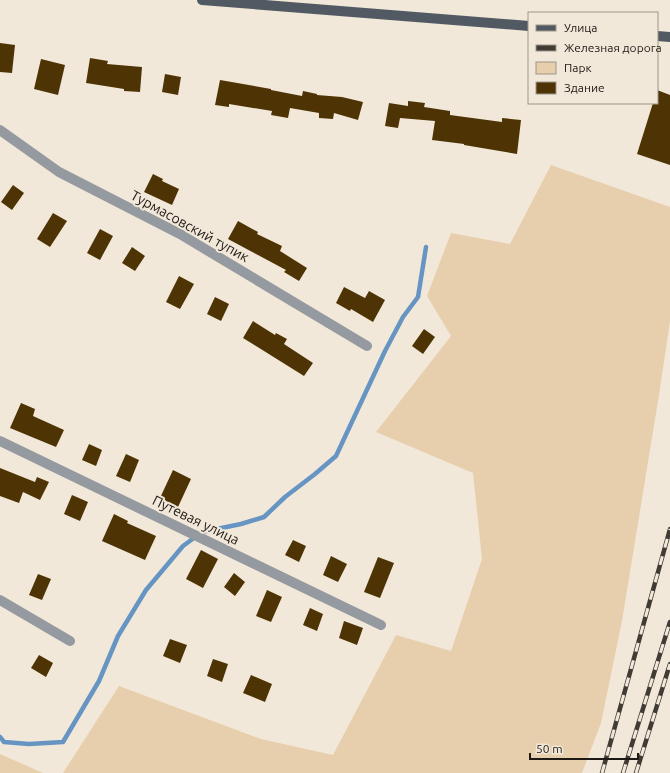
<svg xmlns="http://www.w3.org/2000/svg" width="670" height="773" font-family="Ubuntu,sans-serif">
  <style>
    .green { fill: #e7cfad }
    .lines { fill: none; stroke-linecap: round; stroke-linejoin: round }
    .stream { stroke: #6694c3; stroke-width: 4.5 }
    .building { fill: #4e3405 }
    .minor { stroke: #959aa0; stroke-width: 10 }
    .major { stroke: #515a63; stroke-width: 10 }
    .rail-casing { stroke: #403b35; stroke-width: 4.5 }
    .rail { stroke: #f2e8d9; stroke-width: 3; stroke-dasharray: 9; stroke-linecap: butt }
    .labels { text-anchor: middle; stroke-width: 4; stroke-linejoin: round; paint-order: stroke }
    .street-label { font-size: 14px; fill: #1d1914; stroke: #f2e8d9 }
  </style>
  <rect width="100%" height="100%" fill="#f2e8d9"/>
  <!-- green -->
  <path class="green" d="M551,165L670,207V321L659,395L622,621L601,723L582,773H63L119,686L261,739L333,755L396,635L451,651L482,559L473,473L376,432L451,336L427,296L451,233L510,244Z
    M0,754L43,773H0Z"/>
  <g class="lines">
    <!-- stream -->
    <path class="stream" d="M0,737L4,742L29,744L63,742L99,681L118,636L146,590L183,546L202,532L241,524L264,517L285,497L315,474L336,456L385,351L403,317L418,297L426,247"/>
  </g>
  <!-- building -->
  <path class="building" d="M0,43L15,45L12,73L0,72Z
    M90,58L108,61L107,64L142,67L140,92L124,91V89L86,83Z
    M41,59L65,65L58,95L34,89Z
    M165,74L181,77L178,95L162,92Z
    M220,80L271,89V90L302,96L303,91L317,94V95L342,97L363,102L358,120L334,113L333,119L319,118V113L290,108L288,118L271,115L272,111L229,104V107L215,105Z
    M657,90L670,95V165L637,154L653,103H657Z
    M408,101L425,103L424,107L450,111V115L502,122V118L521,120L517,154L464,145V144L432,140L435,121L400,118L398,128L385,126L389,103L408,106Z
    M153,174L163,179L162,181L179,189L172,205L144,192Z
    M13,185L24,193L12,210L1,202Z
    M53,213L67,221L50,247L37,239Z
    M238,221L258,232L257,234L282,246L280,251L307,268L299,281L284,272L286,270L228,239Z
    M100,229L113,236L100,260L87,253Z
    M132,247L145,256L135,271L122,263Z
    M179,276L194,284L180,309L166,302Z
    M344,287L365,298L369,291L385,300L373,322L351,309L350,311L336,303Z
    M215,297L229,304L221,321L207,314Z
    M253,321L275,335L276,333L287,339L284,344L313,363L304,376L243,338Z
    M424,329L435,337L423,354L412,346Z
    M21,403L35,409L33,416L64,430L56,447L10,428Z
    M89,444L102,450L96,466L82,460Z
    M126,454L139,460L130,482L116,476Z
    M0,468L35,482L37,477L49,482L40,500L23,492L19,503L0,496Z
    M173,470L191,479L178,507L160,498Z
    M72,495L88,502L80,521L64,514Z
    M114,514L128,521L127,523L156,536L145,560L102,541Z
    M293,540L306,546L299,562L285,555Z
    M201,550L218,559L203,588L186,579Z
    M331,556L347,564L338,582L323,575Z
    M378,557L394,563L380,598L364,592Z
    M234,573L245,582L235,596L224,587Z
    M38,574L51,579L42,600L29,595Z
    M267,590L282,597L271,622L256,616Z
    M310,608L323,614L317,631L303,625Z
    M344,621L363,628L357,645L339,638Z
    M170,639L187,645L180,663L163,656Z
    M39,655L53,663L46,677L31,668Z
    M213,659L228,664L222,682L207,676Z
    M251,675L272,684L265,702L243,693Z"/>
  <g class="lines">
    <!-- minor -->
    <path class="minor" d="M0,130L59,172L180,234L367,346
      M0,441L381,625
      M0,600L70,641"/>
    <!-- major -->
    <path class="major" d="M202,0L529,26
      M657,36L670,37"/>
    <defs>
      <path id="rail" d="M602,773L670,529
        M623,773L670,622
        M636,773L670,664"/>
    </defs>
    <!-- rail casing -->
    <use href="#rail" class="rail-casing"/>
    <!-- rail -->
    <use href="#rail" class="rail"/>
  </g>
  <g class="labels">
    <!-- street labels -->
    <g class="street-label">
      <text transform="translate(190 226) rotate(29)" y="5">Турмасовский тупик</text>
      <text transform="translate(196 520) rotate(26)" y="5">Путевая улица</text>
    </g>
  </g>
  <!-- legend -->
  <rect x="528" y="12" width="130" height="92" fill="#f2e8d9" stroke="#9d958a"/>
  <rect x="536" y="25" width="20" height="6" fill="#515a63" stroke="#9d958a"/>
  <text x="564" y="32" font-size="12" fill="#1d1914">Улица</text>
  <rect x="536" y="45" width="20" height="6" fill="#403b35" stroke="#9d958a"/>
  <text x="564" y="52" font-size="12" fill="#1d1914">Железная дорога</text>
  <rect x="536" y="62" width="20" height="12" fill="#e7cfad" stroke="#9d958a"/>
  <text x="564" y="72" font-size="12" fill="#1d1914">Парк</text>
  <rect x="536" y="82" width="20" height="12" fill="#4e3405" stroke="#9d958a"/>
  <text x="564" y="92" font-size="12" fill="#1d1914">Здание</text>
  <!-- scale -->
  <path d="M530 753v6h108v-6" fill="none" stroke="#1d1914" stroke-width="2"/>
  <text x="536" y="753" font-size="12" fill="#1d1914" stroke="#f2e8d9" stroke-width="3" paint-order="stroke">50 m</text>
</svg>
